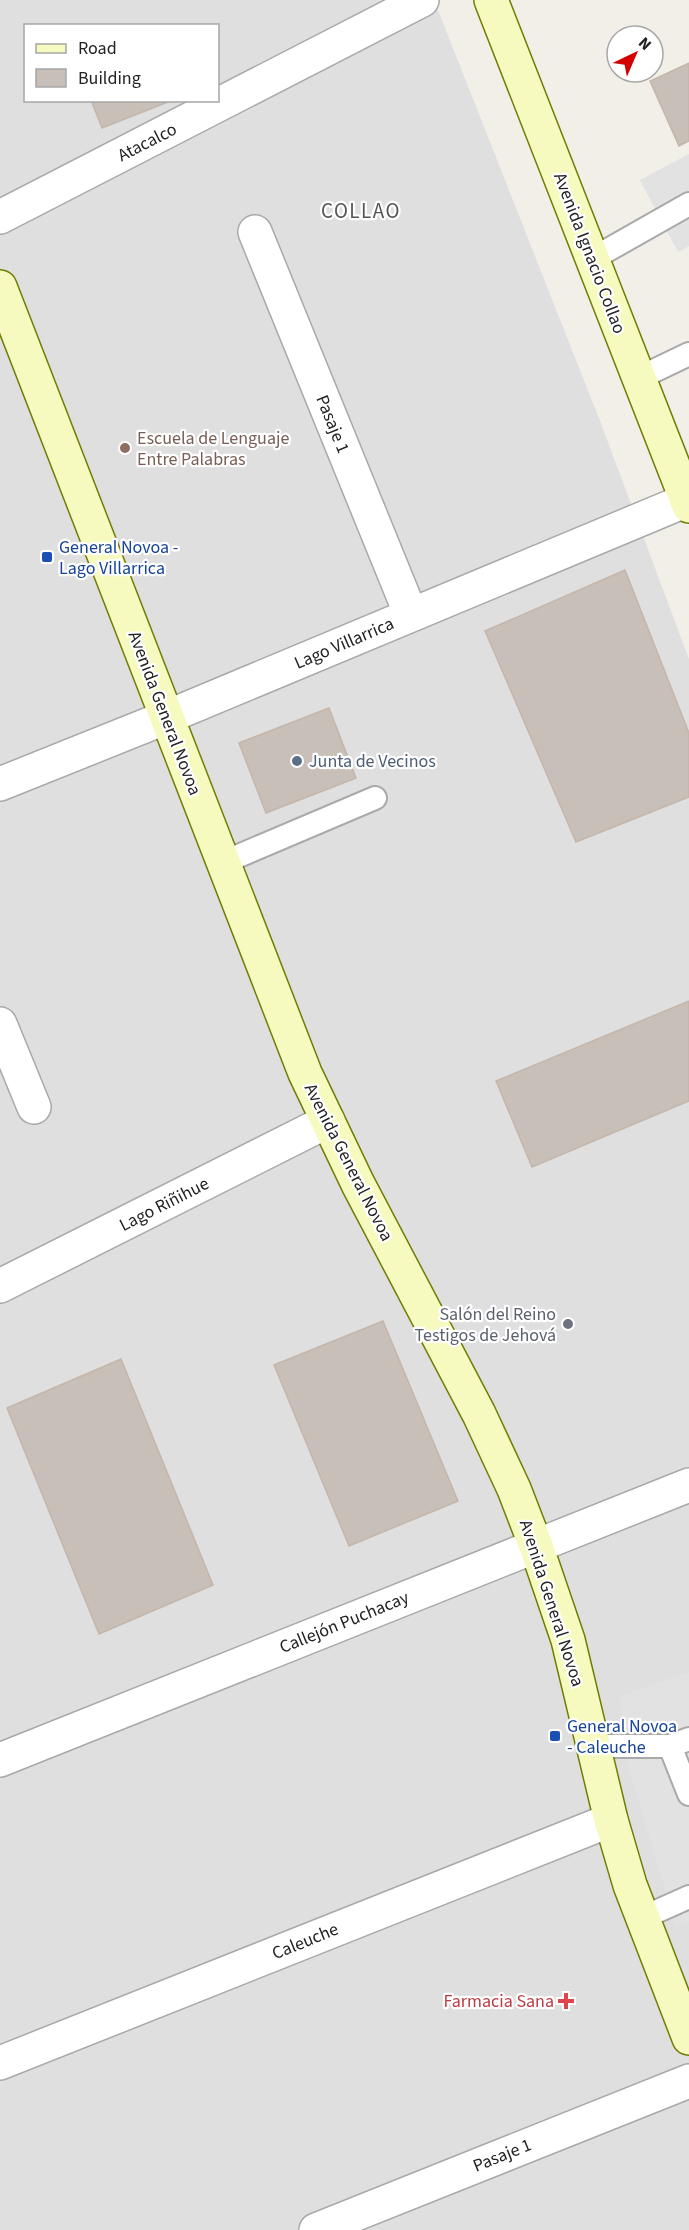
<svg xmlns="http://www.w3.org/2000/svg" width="689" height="2230" font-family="'Source Sans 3',sans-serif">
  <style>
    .residential { fill: #e0dfdf; fill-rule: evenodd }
    .parking { fill: #e2e2e2 }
    .building { fill: #c7bfb8; stroke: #c4b6ab; stroke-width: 1.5 }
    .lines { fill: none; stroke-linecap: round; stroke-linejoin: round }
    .service-casing { stroke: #a9a9a9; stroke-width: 26 }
    .minor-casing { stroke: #a9a9a9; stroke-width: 36 }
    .secondary-casing { stroke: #707d05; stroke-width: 36 }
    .service { stroke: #fff; stroke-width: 22 }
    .minor { stroke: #fff; stroke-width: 33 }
    .secondary { stroke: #f7fabf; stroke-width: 33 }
    .education-dot { fill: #8d6e63; stroke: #fff; stroke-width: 2 }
    .transit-dot { fill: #1a4fb4; stroke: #fff; stroke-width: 2 }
    .service-dot { fill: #5c6f8a; stroke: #fff; stroke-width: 2 }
    .worship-dot { fill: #6b7280; stroke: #fff; stroke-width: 2 }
    .health-dot { fill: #e0444e; stroke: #fff; stroke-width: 2 }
    .labels { text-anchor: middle; stroke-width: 4.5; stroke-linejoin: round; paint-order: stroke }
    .street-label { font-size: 18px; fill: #222; stroke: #fff }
    .education-label { font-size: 18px; fill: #785e54; stroke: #fff; text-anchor: start }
    .transit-label { font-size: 18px; fill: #164399; stroke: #fff; text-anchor: start }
    .service-label { font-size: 18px; fill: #4e5e75; stroke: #fff; text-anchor: start }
    .worship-label { font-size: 18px; fill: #5b616d; stroke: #fff; text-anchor: end }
    .health-label { font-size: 18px; fill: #be3a42; stroke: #fff; text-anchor: end }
    .quarter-label { font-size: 21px; letter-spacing: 1.5px; fill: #555; stroke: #fff }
  </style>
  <rect width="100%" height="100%" fill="#f2efe9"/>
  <!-- residential -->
  <path class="residential" d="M0,0H434L600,421L689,659V2230H0ZM26,26H218V100H26Z"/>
  <!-- parking -->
  <path class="parking" d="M689,154V246L678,252L640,180Z
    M689,1672V1922L676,1927L628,1765L620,1696Z"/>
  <!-- building -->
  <path class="building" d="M689,63V141L679,146L650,81Z
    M91,100H173L102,128Z
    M625,570L689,733V797L576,842L485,631Z
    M329,708L356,778L266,813L239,743Z
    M689,1001V1101L532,1167L496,1081Z
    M383,1321L458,1501L349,1546L274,1365Z
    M121,1359L213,1585L99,1634L7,1408Z"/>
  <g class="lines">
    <defs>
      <path id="service" d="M592,259L689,204
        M639,378L689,354
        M222,863L375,798
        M593,1746H670L689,1739
        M670,1746L689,1794
        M642,1918L689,1897"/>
      <path id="minor" d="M0,217L422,0
        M255,232L411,615
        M0,784L167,717L687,500
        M0,1024L34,1107
        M0,1286L328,1121
        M0,1760L689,1485
        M0,2063L611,1820
        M316,2230L689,2081"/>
      <path id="secondary" d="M491,0L689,506
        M0,287L305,1073L358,1184L479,1414L514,1489L536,1546L568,1640L611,1820L630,1885L689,2038"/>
    </defs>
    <!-- service casing -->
    <use href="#service" class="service-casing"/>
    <!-- minor casing -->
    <use href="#minor" class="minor-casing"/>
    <!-- secondary casing -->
    <use href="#secondary" class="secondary-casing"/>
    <!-- service -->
    <use href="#service" class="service"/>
    <!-- minor -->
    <use href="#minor" class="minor"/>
    <!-- secondary -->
    <use href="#secondary" class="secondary"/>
  </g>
  <!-- markers -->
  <circle class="education-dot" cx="125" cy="448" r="6"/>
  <g class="transit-dot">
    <rect x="41" y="551" width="12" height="12" rx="3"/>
    <rect x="549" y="1730" width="12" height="12" rx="3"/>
  </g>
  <circle class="service-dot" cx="297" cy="761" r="6"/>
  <circle class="worship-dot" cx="568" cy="1324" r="6"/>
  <path class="health-dot" d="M563 1992h6v6h6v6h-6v6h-6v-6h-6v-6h6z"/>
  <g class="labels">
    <!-- street labels -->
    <g class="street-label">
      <text transform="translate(147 142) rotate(-27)" y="6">Atacalco</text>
      <text transform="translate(590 253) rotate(69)" y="6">Avenida Ignacio Collao</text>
      <text transform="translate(333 424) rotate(68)" y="6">Pasaje 1</text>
      <text transform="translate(344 643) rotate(-23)" y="6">Lago Villarrica</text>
      <text transform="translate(165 713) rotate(69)" y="6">Avenida General Novoa</text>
      <text transform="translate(349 1162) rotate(63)" y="6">Avenida General Novoa</text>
      <text transform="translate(164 1204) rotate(-27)" y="6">Lago Riñihue</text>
      <text transform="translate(552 1603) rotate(72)" y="6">Avenida General Novoa</text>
      <text transform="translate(344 1622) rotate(-22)" y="6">Callejón Puchacay</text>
      <text transform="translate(305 1941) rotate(-22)" y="6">Caleuche</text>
      <text transform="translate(502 2155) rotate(-22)" y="6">Pasaje 1</text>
    </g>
    <!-- education labels -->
    <g class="education-label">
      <text x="137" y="444">Escuela de Lenguaje<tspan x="137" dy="21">Entre Palabras</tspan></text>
    </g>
    <!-- transit labels -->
    <g class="transit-label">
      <text x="59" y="553">General Novoa -<tspan x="59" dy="21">Lago Villarrica</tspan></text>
      <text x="567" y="1732">General Novoa<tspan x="567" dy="21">- Caleuche</tspan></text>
    </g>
    <!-- service labels -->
    <g class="service-label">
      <text x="309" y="767">Junta de Vecinos</text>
    </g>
    <!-- worship labels -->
    <g class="worship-label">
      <text x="556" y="1320">Salón del Reino<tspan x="556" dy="21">Testigos de Jehová</tspan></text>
    </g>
    <!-- health labels -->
    <g class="health-label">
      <text x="554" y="2007">Farmacia Sana</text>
    </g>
    <!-- quarter labels -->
    <g class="quarter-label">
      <text x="361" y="218">COLLAO</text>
    </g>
  </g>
  <!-- legend -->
  <rect x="24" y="24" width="195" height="78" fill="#ffffff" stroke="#a7a7a7" stroke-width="1.5"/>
  <rect x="36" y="44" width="30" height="9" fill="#f7fabf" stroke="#a7a7a7" stroke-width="1.5"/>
  <text x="78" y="54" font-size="18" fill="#222222">Road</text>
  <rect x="36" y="69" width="30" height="18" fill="#c7bfb8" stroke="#a7a7a7" stroke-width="1.5"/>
  <text x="78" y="84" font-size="18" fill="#222222">Building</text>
  <!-- north arrow -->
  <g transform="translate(635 54) rotate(44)"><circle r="28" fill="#ffffff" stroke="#a7a7a7" stroke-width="1.5"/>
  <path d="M0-4.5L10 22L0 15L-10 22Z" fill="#d40000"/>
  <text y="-9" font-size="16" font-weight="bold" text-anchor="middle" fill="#222222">N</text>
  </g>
</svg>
